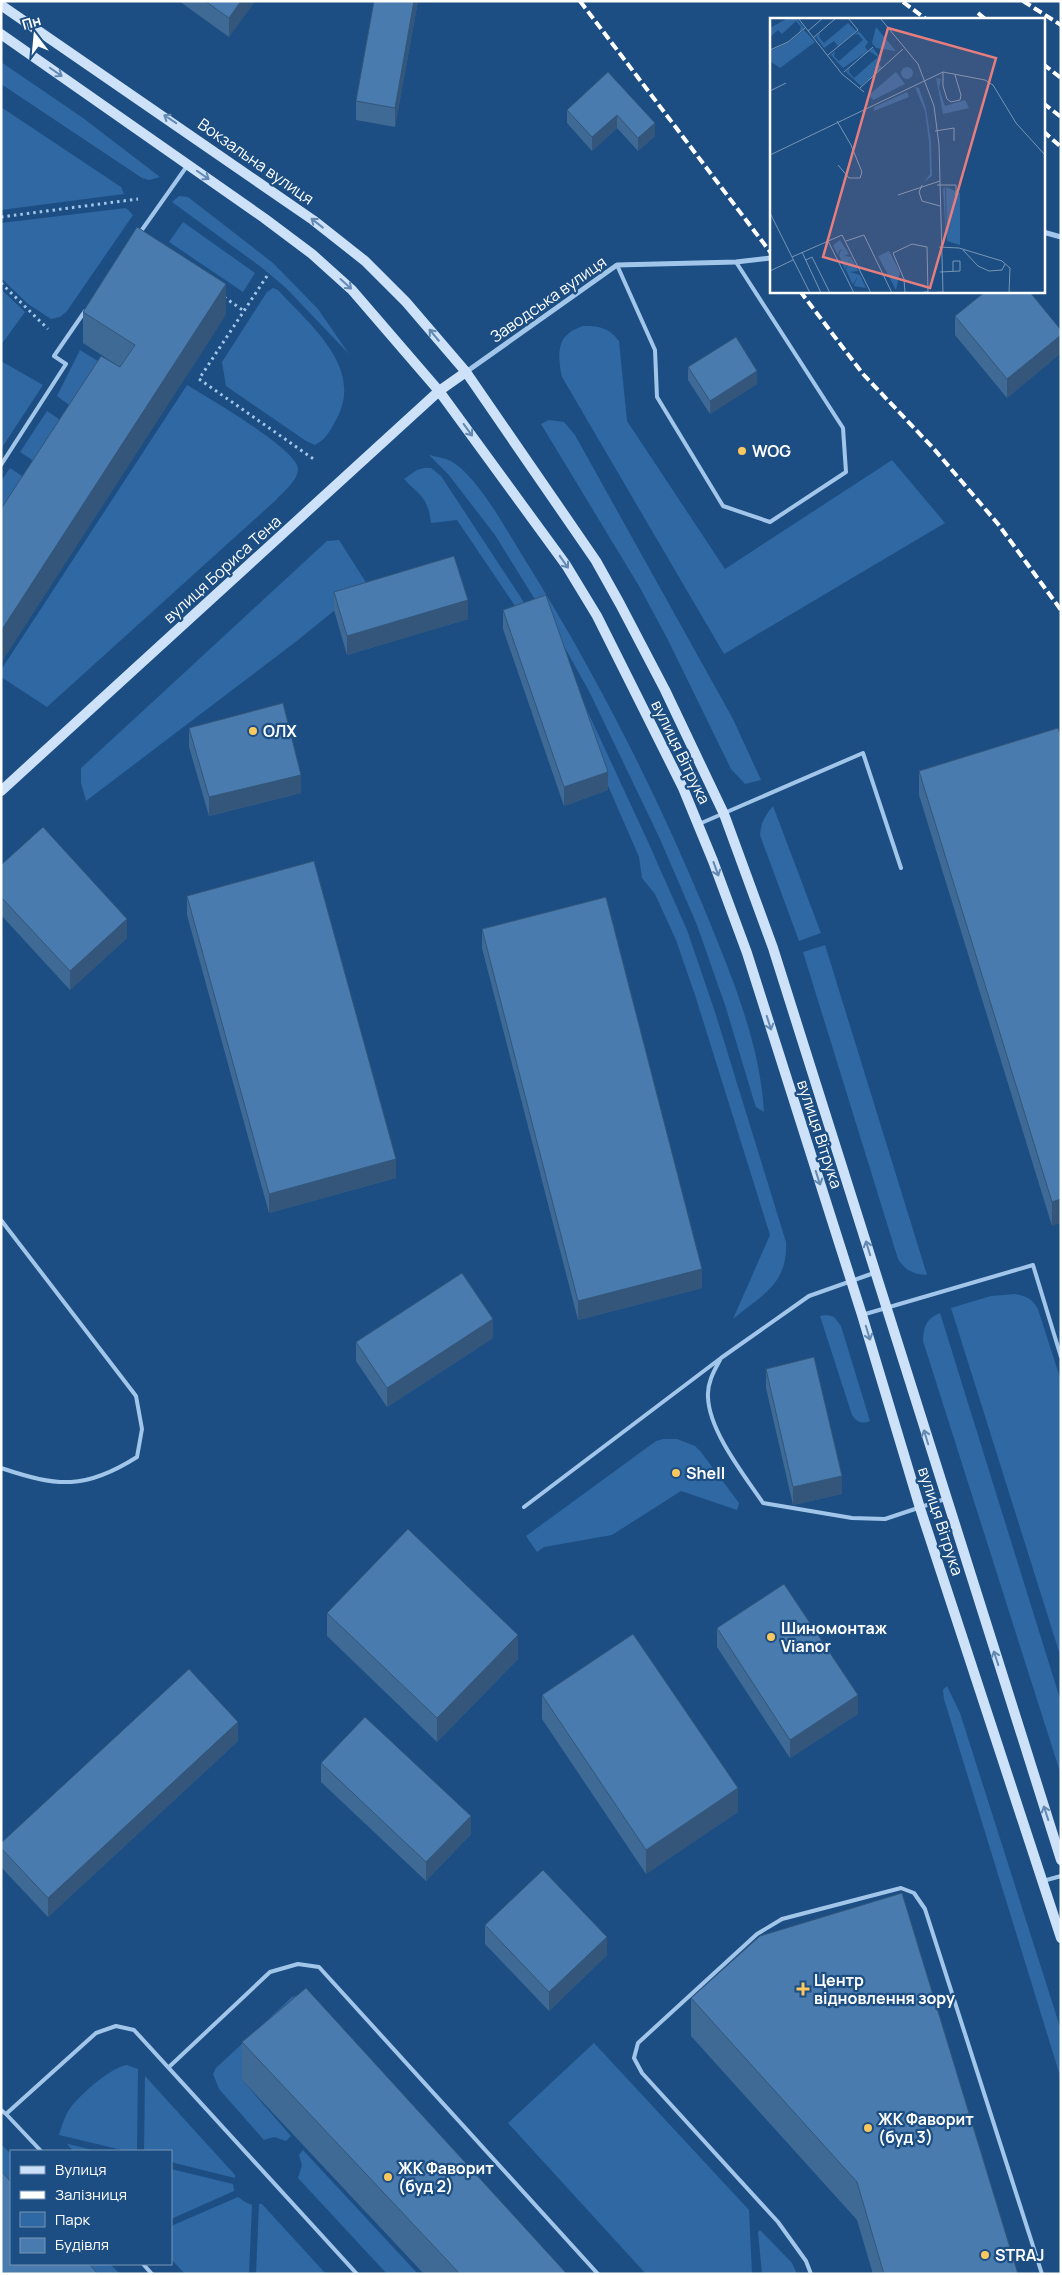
<svg xmlns="http://www.w3.org/2000/svg" width="1062" height="2275" font-family="Manrope,sans-serif">
  <style>
    .green { fill: #2f68a2 }
    .lines { fill: none; stroke-linecap: round; stroke-linejoin: round }
    .path { stroke: #a2c6ea; stroke-width: 3; stroke-dasharray: 2.5 4; stroke-linecap: butt }
    .lane { stroke: #a2c6ea; stroke-width: 4 }
    .street { stroke: #a2c6ea; stroke-width: 5 }
    .secondary { stroke: #cde2f8; stroke-width: 10 }
    .rail { stroke: #fff; stroke-width: 4; stroke-dasharray: 9 4; stroke-linecap: butt }
    .wall { fill: #3f6a96 }
    .shaded-wall { fill: #33567a }
    .building { fill: #497bae; stroke: #33567a }
    .oneway { stroke: #6389b2 }
    .poi-dot { fill: #fbc75f; stroke: #1c4e83; stroke-width: 2 }
    .labels { text-anchor: middle; stroke-width: 4.5; stroke-linejoin: round; paint-order: stroke }
    .street-label { font-size: 16px; fill: #fff; stroke: #1c4e83 }
    .poi-label { font-size: 16px; font-weight: bold; fill: #fff; stroke: #1c4e83; text-anchor: start }
    .inset-road { fill: none; stroke: #7795b5; stroke-width: 1 }
    .view { fill: #e67e7e; fill-opacity: 0.15; stroke: #e67e7e; stroke-width: 2.5 }
    .inset-edge { fill: none; stroke: #fff; stroke-width: 2.5 }
  </style>
  <rect width="100%" height="100%" fill="#1c4e83"/>
  <!-- green -->
  <path class="green" d="M1,62L83,118L160,177L149,180L142,178L1,84Z
    M1,107L121,187L124,194L1,210Z
    M179,196L188,197L273,263L318,309L349,354L285,287L261,267L172,202Z
    M126,208L133,215L67,311L60,317L51,319L28,304L1,278V223Z
    M183,222L255,273L243,292L169,242Z
    M273,288L278,290C309,324 364,367 337,418C331,429 326,440 315,445L306,441L226,386L222,362L267,292Z
    M1,289L25,312L1,345Z
    M583,326C600,326 609,328 619,341L627,421L725,569L892,460L945,523L724,654L562,377C559,364 556,343 568,334C572,330 578,328 583,326Z
    M80,350L109,368L80,413L57,396Z
    M1,361L43,385L1,449Z
    M187,385C207,397 295,448 298,468C299,480 283,492 276,500L47,707L1,677V670Z
    M47,411L71,427L44,468L20,452Z
    M549,420L564,422L575,435L733,719L761,780L745,784L731,769L667,638L639,586L541,424Z
    M429,455C437,457 447,458 454,463C481,481 509,535 527,563C597,676 655,790 706,913C732,977 760,1043 764,1112L756,1107L753,1098L726,1008L697,925L660,839L589,691L562,643L495,535L448,474Z
    M10,468L34,484L1,528V481Z
    M424,468H431L441,476L554,648L580,695L649,844L687,930L715,1012L786,1242C788,1284 762,1295 733,1319L770,1235L695,995L676,940L655,894L642,878L639,857L557,668L457,520L431,523C428,497 421,497 404,479L417,470Z
    M339,540L367,584L298,640L86,801L81,783V768L327,541Z
    M773,806L821,933L799,941L760,835C761,823 765,815 773,806Z
    M825,945L927,1275C913,1274 906,1271 898,1259L803,952Z
    M1015,1294C1026,1296 1032,1298 1038,1309L1061,1381V1658L951,1308L991,1296Z
    M940,1313L1061,1702V1775L923,1341C924,1326 926,1319 940,1313Z
    M827,1315L834,1317L841,1326L870,1421C861,1424 858,1423 852,1415L820,1316Z
    M663,1439H677L695,1446L701,1452L739,1503L737,1510L681,1491L612,1535L544,1547L537,1552L526,1536L656,1441Z
    M947,1686L960,1713L1061,2030V2079L944,1699L943,1690Z
    M303,1994L242,2080L291,2136L286,2141L274,2137L264,2140L219,2089L213,2074L216,2068L292,1997Z
    M594,2043L749,2210L752,2274H646L508,2123Z
    M127,2065L138,2069L137,2151H126L59,2135C62,2125 65,2115 71,2107C82,2093 110,2068 127,2065Z
    M145,2076L235,2175V2178L171,2162V2151H144Z
    M1,2144L11,2154V2206L1,2196Z
    M67,2144H68L97,2151H73Z
    M303,2150L418,2274H387L298,2178L302,2165L299,2155Z
    M171,2169L233,2184L234,2191L171,2219Z
    M238,2197L245,2202L252,2205L249,2274H185L171,2259V2226Z
    M259,2204H262L326,2274H256Z
    M760,2230L792,2263L797,2274H762L758,2232Z
    M65,2264H110L120,2274H75Z"/>
  <g class="lines">
    <!-- path -->
    <path class="path" d="M1,217L138,199
      M267,276L199,379L315,460
      M1,283L48,329
      M224,297L244,311"/>
    <!-- lane -->
    <path class="lane" d="M139,234L187,166
      M617,265L655,350L657,397L723,506L770,522L846,472L843,428L736,262
      M1,465L66,364L54,356L85,311
      M699,824L863,753L901,868
      M1,1220L136,1396L142,1429L137,1457C85,1490 58,1487 1,1468
      M862,1315L1033,1265L1061,1357
      M720,1360C714,1371 707,1383 708,1397C709,1431 744,1475 763,1503L852,1518L885,1519L945,1499
      M524,1507L721,1358L809,1296L874,1273
      M1043,1881L1061,1876
      M169,2067L270,1972L298,1964L319,1967L598,2274
      M1,2110L6,2114L96,2033L116,2026L134,2030L357,2274
      M6,2114L41,2151
      M143,2264L152,2274
      M811,2274L806,2261L778,2222L642,2073L634,2058L638,2043L757,1934L782,1919L901,1888L914,1893L925,1909L1042,2274"/>
    <!-- street -->
    <path class="street" d="M1043,232L1061,237
      M466,372L617,265L736,262L771,258"/>
    <!-- secondary -->
    <path class="secondary" d="M1,5L313,220L365,261L406,302L466,372L596,561L620,604L665,690L724,814L773,948L1061,1860
      M1,34L264,218L312,254L352,290L439,391L566,565L597,616L683,788L713,861L747,953L862,1315L920,1508L1061,1938
      M1,791L439,391L466,372"/>
    <!-- rail -->
    <path class="rail" d="M580,1L771,253
      M1023,1L1061,25
      M903,2L926,19
      M978,13L985,19
      M1043,64L1061,78
      M1043,103L1061,117
      M1043,131L1061,147
      M800,291L863,374L934,449L998,524L1061,610"/>
  </g>
  <!-- wall -->
  <path class="wall" d="M179,1H255L229,37Z
    M374,1H418L395,127L356,120V101Z
    M608,72L655,136L638,151L617,128L592,151L567,123V110Z
    M83,312L226,315L120,367L83,343Z
    M955,316L1061,330V353L1007,398L955,335Z
    M688,367L757,384L710,414L688,380Z
    M334,592L468,619L347,655L334,610Z
    M503,610L608,790L564,806L503,629Z
    M189,728L301,793L209,816L189,747Z
    M1058,728L1052,1226L919,795V771Z
    M1,865L127,938L70,990L1,915Z
    M187,896L396,1178L269,1213L187,915Z
    M482,929L702,1288L578,1320L482,948Z
    M493,1338L387,1407L356,1361V1342Z
    M766,1369L842,1494L793,1505L766,1388Z
    M327,1613L518,1659L437,1742L327,1636Z
    M717,1628L858,1714L790,1758L717,1647Z
    M542,1695L738,1812L646,1874L542,1719Z
    M238,1741L48,1917L1,1867V1843Z
    M321,1763L471,1834L426,1881L321,1782Z
    M485,1925L607,1955L549,2011L485,1944Z
    M691,1998L1018,2274H873L857,2220L691,2036Z
    M242,2042L567,2274H424L242,2080Z"/>
  <!-- shaded-wall -->
  <path class="shaded-wall" d="M241,1H255L229,37V18Z
    M414,1H418L395,127V108Z
    M617,115V128L592,151V137Z
    M655,123V136L638,151V138Z
    M226,284V315L1,663V631Z
    M1061,335V353L1007,398V379Z
    M757,371V384L710,414V401Z
    M468,600V619L347,655V636Z
    M608,772V790L564,806V787Z
    M301,775V793L209,816V797Z
    M127,919V938L70,990V971Z
    M396,1159V1178L269,1213V1194Z
    M1061,1199V1223L1052,1226V1202Z
    M702,1269V1288L578,1320V1301Z
    M493,1319V1338L387,1407V1388Z
    M842,1476V1494L793,1505V1487Z
    M518,1635V1659L437,1742V1718Z
    M858,1695V1714L790,1758V1740Z
    M238,1722V1741L48,1917V1898Z
    M738,1788V1812L646,1874V1850Z
    M471,1816V1834L426,1881V1862Z
    M607,1937V1955L549,2011V1992Z"/>
  <!-- building -->
  <path class="building" d="M205,1H241L229,18Z
    M374,1H414L395,108L356,101Z
    M608,72L655,123L638,138L617,115L592,137L567,110Z
    M137,227L226,284L1,631V509L101,356L120,367L135,345L83,312Z
    M986,291H1029L1061,330V335L1007,379L955,316Z
    M736,337L757,371L710,401L688,367Z
    M454,556L468,600L347,636L334,592Z
    M546,595L608,772L564,787L503,610Z
    M283,703L301,775L209,797L189,728Z
    M1058,728L1061,737V1199L1052,1202L919,771Z
    M43,827L127,919L70,971L1,897V865Z
    M314,861L396,1159L269,1194L187,896Z
    M606,897L702,1269L578,1301L482,929Z
    M462,1273L493,1319L387,1388L356,1342Z
    M814,1357L842,1476L793,1487L766,1369Z
    M408,1529L518,1635L437,1718L327,1613Z
    M784,1584L858,1695L790,1740L717,1628Z
    M633,1634L738,1788L646,1850L542,1695Z
    M189,1669L238,1722L48,1898L1,1848V1843Z
    M365,1717L471,1816L426,1862L321,1763Z
    M543,1870L607,1937L549,1992L485,1925Z
    M902,1893L1018,2274H884L857,2182L691,1998L760,1936Z
    M306,1988L567,2274H460L242,2042Z
    M1,2171L11,2182V2264H89L98,2274H1Z"/>
  <!-- one-way arrows -->
  <defs><path id="oneway-shaft" d="M-6 0H5M1.5-3L5.5 0L1.5 3" fill="none" stroke-width="1.6" stroke-linecap="round" stroke-linejoin="round" transform="scale(1.25)"/></defs>
  <g class="oneway">
    <use href="#oneway-shaft" transform="translate(56 72) rotate(35)"/>
    <use href="#oneway-shaft" transform="translate(170 119) rotate(-146)"/>
    <use href="#oneway-shaft" transform="translate(203 175) rotate(35)"/>
    <use href="#oneway-shaft" transform="translate(317 223) rotate(-142)"/>
    <use href="#oneway-shaft" transform="translate(346 284) rotate(42)"/>
    <use href="#oneway-shaft" transform="translate(434 335) rotate(-130)"/>
    <use href="#oneway-shaft" transform="translate(468 430) rotate(54)"/>
    <use href="#oneway-shaft" transform="translate(564 562) rotate(55)"/>
    <use href="#oneway-shaft" transform="translate(716 869) rotate(70)"/>
    <use href="#oneway-shaft" transform="translate(769 1023) rotate(72)"/>
    <use href="#oneway-shaft" transform="translate(818 1178) rotate(72)"/>
    <use href="#oneway-shaft" transform="translate(868 1248) rotate(-107)"/>
    <use href="#oneway-shaft" transform="translate(868 1333) rotate(73)"/>
    <use href="#oneway-shaft" transform="translate(926 1437) rotate(-107)"/>
    <use href="#oneway-shaft" transform="translate(996 1658) rotate(-108)"/>
    <use href="#oneway-shaft" transform="translate(1046 1813) rotate(-108)"/>
  </g>
  <!-- markers -->
  <g class="poi-dot">
    <circle cx="742" cy="451" r="5"/>
    <circle cx="253" cy="731" r="5"/>
    <circle cx="676" cy="1473" r="5"/>
    <circle cx="771" cy="1637" r="5"/>
    <path d="M800.5 1981.5h5v5h5v5h-5v5h-5v-5h-5v-5h5z"/>
    <circle cx="868" cy="2128" r="5"/>
    <circle cx="388" cy="2177" r="5"/>
    <circle cx="985" cy="2255" r="5"/>
  </g>
  <g class="labels">
    <!-- street labels -->
    <g class="street-label">
      <text transform="translate(256 161) rotate(35)" y="6">Вокзальна вулиця</text>
      <text transform="translate(548 299) rotate(-35)" y="6">Заводська вулиця</text>
      <text transform="translate(222 569) rotate(-42)" y="6">вулиця Бориса Тена</text>
      <text transform="translate(681 752) rotate(64)" y="6">вулиця Вітрука</text>
      <text transform="translate(820 1134) rotate(72)" y="6">вулиця Вітрука</text>
      <text transform="translate(941 1521) rotate(72)" y="6">вулиця Вітрука</text>
    </g>
    <!-- poi labels -->
    <g class="poi-label">
      <text x="752" y="457">WOG</text>
      <text x="263" y="737">ОЛХ</text>
      <text x="686" y="1479">Shell</text>
      <text x="781" y="1634">Шиномонтаж<tspan x="781" dy="18">Vianor</tspan></text>
      <text x="814" y="1986">Центр<tspan x="814" dy="18">відновлення зору</tspan></text>
      <text x="878" y="2125">ЖК Фаворит<tspan x="878" dy="18">(буд 3)</tspan></text>
      <text x="398" y="2174">ЖК Фаворит<tspan x="398" dy="18">(буд 2)</tspan></text>
      <text x="995" y="2261">STRAJ</text>
    </g>
  </g>
  <!-- overview -->
  <g transform="translate(770 18)">
    <rect width="275" height="275" fill="#1c4e83"/>
    <path d="M18,0H26L34,10L29,14L31,9L26,3L12,16L8,12L0,19V10ZM78,5L86,13L68,28L64,23L54,30L46,19L50,15L49,19L54,25ZM106,9L125,32V33L106,30L102,25ZM34,12L45,24L10,50L0,43V33L19,24ZM89,13L98,24L95,29L98,33L73,50L61,37L65,33L64,38L69,43L93,22L88,16L84,17ZM103,30L112,42L108,45L112,50L91,68L76,54L80,50L79,54L84,60L108,39L99,33ZM131 55a6 6 0 1 1 12 0a6 6 0 1 1-12 0ZM126,54L135,66L103,82L99,77ZM166,60L171,61L169,70L175,88L195,82L199,90L173,96ZM145,69L149,70L156,91L161,123L162,158L154,164L160,156L159,124L155,93ZM137,74L139,79L104,93V89ZM175,169L176,216V222L173,171ZM176,169L190,175V227L177,223ZM70,222L79,236L74,238L81,239L88,253L80,254L90,257L96,270L84,268L88,257L83,267L76,252L80,241L75,252L69,237L71,232L76,234L70,231L68,237L63,227ZM119,233L130,254L126,272L108,238Z" fill="#2f68a2"/>
    <path class="inset-road" d="M28,0L72,56L94,74M110,0L148,46L164,88L169,127L173,275M38,13L53,0M43,20L66,0M0,32L18,24L35,10M58,37L88,12L78,0M74,54L103,29M173,54V68L177,81L181,84L190,82L191,77L185,57M90,70L133,31M0,73L16,65M67,103L81,127L92,154L90,160H79L68,147M165,113L184,110V123M0,137L173,54L215,62L223,67L246,105L275,137M152,167L149,174L152,183L170,188M167,167H186V180M128,177L170,163M0,195L40,275M58,223L84,275M76,223L94,217L122,275M169,229L189,230L232,243L240,250L239,275M193,232L208,248L219,253L232,252L235,246M32,234L51,275M22,239L72,217L101,275M36,242L42,239L60,275M0,253L23,242M170,254L190,253V243H183V253M135,275L134,261L123,235L142,226L157,229L158,274H154M158,275L173,274"/>
    <path class="view" d="M118,10L226,40L160,270L53,239Z"/>
    <rect width="275" height="275" class="inset-edge"/>
  </g>
  <!-- border -->
  <rect width="1062" height="2275" fill="none" stroke="#ffffff" stroke-width="5"/>
  <!-- legend -->
  <rect x="10" y="2150" width="162" height="115" fill="#1c4e83" stroke="#7795b5"/>
  <rect x="20" y="2166" width="25" height="8" fill="#cde2f8" stroke="#7795b5"/>
  <text x="55" y="2175" font-size="15" fill="#ffffff">Вулиця</text>
  <rect x="20" y="2191" width="25" height="8" fill="#ffffff" stroke="#7795b5"/>
  <text x="55" y="2200" font-size="15" fill="#ffffff">Залізниця</text>
  <rect x="20" y="2212" width="25" height="15" fill="#2f68a2" stroke="#7795b5"/>
  <text x="55" y="2225" font-size="15" fill="#ffffff">Парк</text>
  <rect x="20" y="2238" width="25" height="15" fill="#497bae" stroke="#7795b5"/>
  <text x="55" y="2250" font-size="15" fill="#ffffff">Будівля</text>
  <!-- north arrow -->
  <g transform="translate(35 35) rotate(344)" stroke="#1c4e83" stroke-width="4" paint-order="stroke">
  <path d="M0-4L9 19L0 12L-9 19Z" fill="#ffffff"/>
  <text y="-8" font-size="14" font-weight="bold" text-anchor="middle" fill="#ffffff">Пн</text>
  </g>
</svg>
